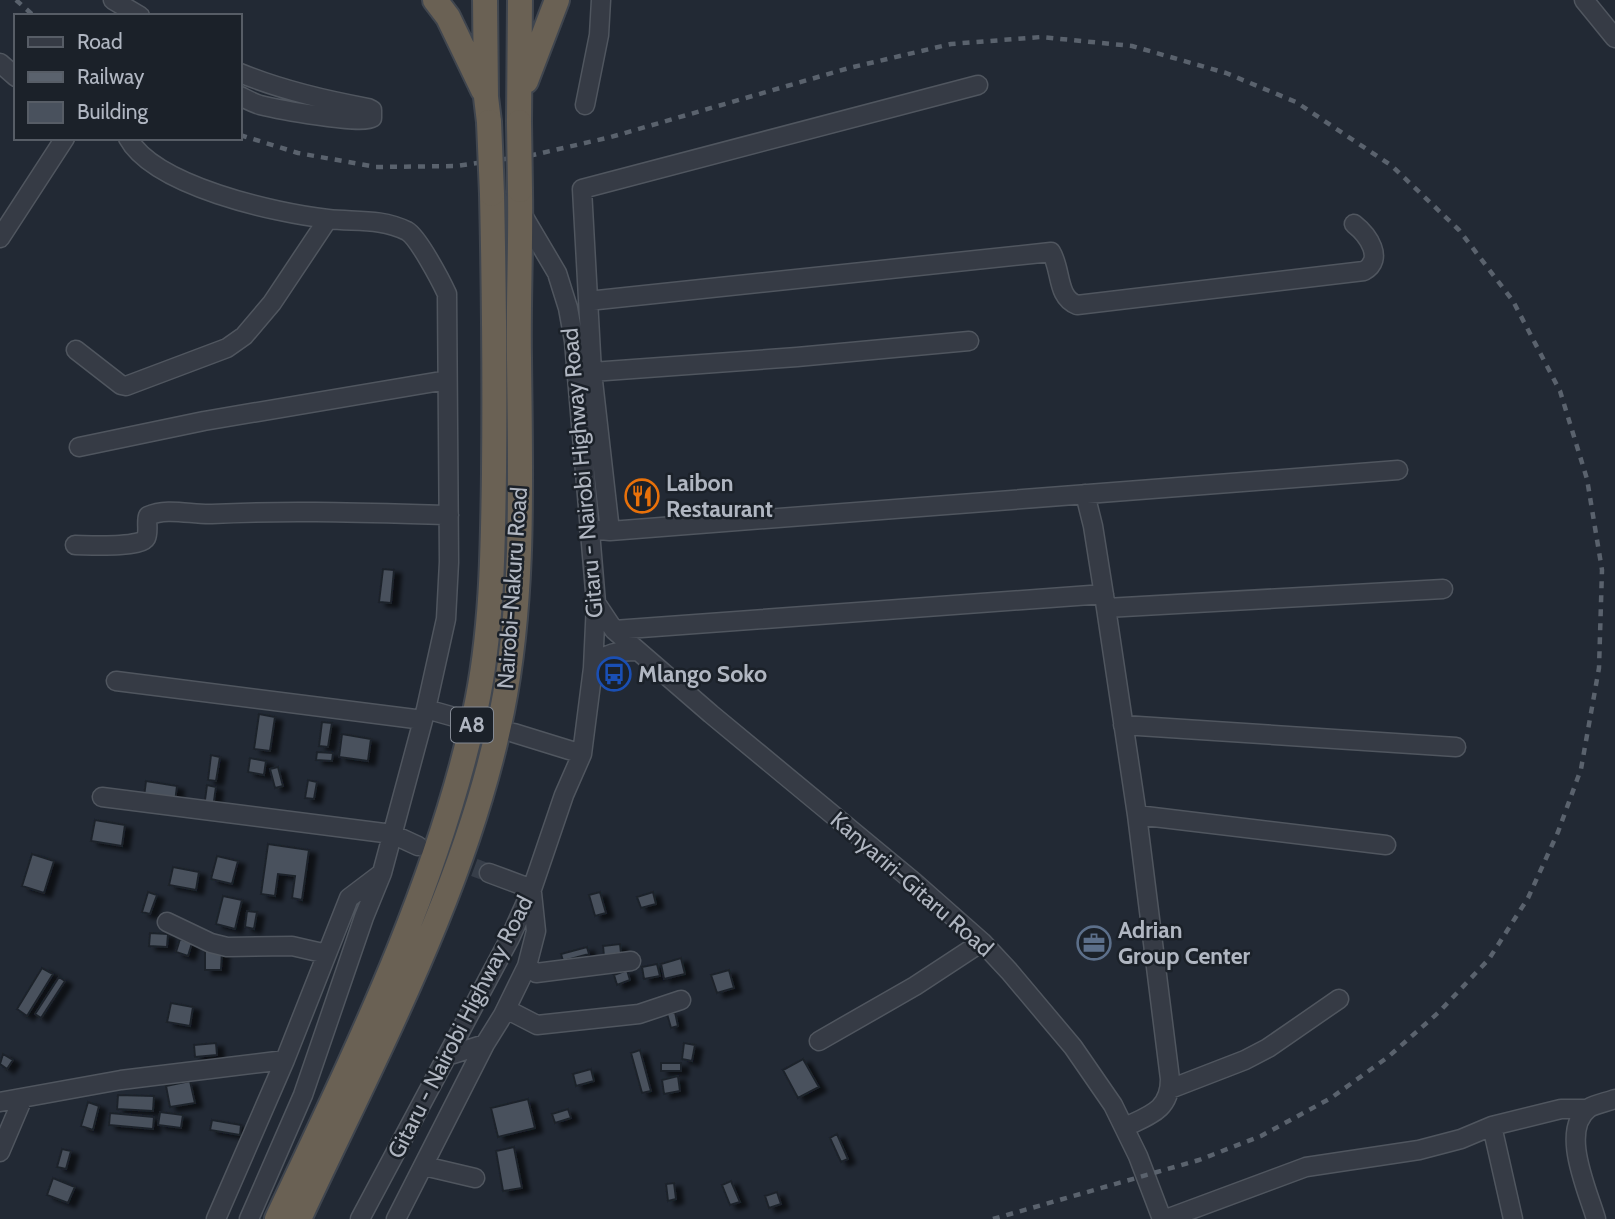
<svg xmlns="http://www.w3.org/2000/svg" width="1615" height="1219" font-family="Cabin,sans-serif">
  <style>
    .building { fill: #49515d; stroke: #1d232b; stroke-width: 2; filter: url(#shadow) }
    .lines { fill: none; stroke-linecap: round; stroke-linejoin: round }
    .minor-tunnel { stroke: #373e49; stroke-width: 18; stroke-dasharray: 18 9; stroke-linecap: butt }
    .minor-casing { stroke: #50565f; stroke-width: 21 }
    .highway-casing { stroke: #40464f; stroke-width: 28 }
    .minor { stroke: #363b45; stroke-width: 18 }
    .highway { stroke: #6a6154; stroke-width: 24 }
    .rail { stroke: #5a626d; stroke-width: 4.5; stroke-dasharray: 7 7; stroke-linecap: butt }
    .highway-bridge-casing { stroke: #40464f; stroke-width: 28; stroke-linecap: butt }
    .highway-bridge { stroke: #6a6154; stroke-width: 24 }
    .labels { text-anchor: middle; stroke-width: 5; stroke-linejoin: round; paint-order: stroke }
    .shield { fill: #1b2129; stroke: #838993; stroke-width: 2 }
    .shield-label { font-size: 21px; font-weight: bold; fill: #b0b6c1 }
    .street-label { font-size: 23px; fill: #b0b6c1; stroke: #1b2129 }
    .poi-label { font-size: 23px; font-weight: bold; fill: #b0b6c1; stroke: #1b2129; text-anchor: start }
  </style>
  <defs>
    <filter id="shadow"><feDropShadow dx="7" dy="4" stdDeviation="2" flood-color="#0009"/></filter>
  </defs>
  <rect width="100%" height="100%" fill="#222934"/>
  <!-- building -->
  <path class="building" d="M383,569L394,570L391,603L379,602Z
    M259,714L275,717L270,751L254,749Z
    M322,722L332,723L328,747L319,746Z
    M342,734L371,739L368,761L339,757Z
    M317,752L333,753L332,761L316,760Z
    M211,755L220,757L216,781L208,780Z
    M250,758L266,761L264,775L248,772Z
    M278,767L283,786L275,788L270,769Z
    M308,780L317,782L314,799L305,798Z
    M146,781L177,786L175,802L144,797Z
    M207,785L216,787L213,808L204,807Z
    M95,820L125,825L122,846L91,841Z
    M268,844L309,850L302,900L292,898L295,876L278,874L275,896L261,894Z
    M32,854L54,861L44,893L22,886Z
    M217,856L238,861L232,884L211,879Z
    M173,867L199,872L196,890L169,885Z
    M148,892L157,895L150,914L142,912Z
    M600,892L606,913L595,916L589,895Z
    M653,892L656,904L641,908L637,897Z
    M223,896L242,900L235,929L216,924Z
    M247,911L257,912L254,929L245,927Z
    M150,933L168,934L167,947L149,946Z
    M180,939L192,943L188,956L176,952Z
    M620,944L621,953L604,956L603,946Z
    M587,947L589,954L563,961L561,954Z
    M205,951H222L221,970H205Z
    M681,958L685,974L664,979L661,964Z
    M657,964L660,976L644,979L642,967Z
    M42,968L53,974L27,1016L17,1009Z
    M627,970L630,980L617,985L614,975Z
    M729,970L734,988L717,993L711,975Z
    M59,977L65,981L41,1018L35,1014Z
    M171,1003L193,1007L190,1026L167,1022Z
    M675,1012L678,1026L671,1028L667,1014Z
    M216,1043L217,1055L195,1057L194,1045Z
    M684,1043L695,1045L692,1061L682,1059Z
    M640,1050L651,1091L642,1093L631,1053Z
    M3,1054L13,1060L7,1069L0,1064Z
    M803,1059L819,1087L798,1098L783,1070Z
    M661,1063H681V1071H661Z
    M591,1069L594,1081L576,1086L573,1074Z
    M678,1076L680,1091L664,1094L662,1080Z
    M190,1081L195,1103L170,1107L166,1086Z
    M118,1095L154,1096L153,1111L117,1109Z
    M528,1099L535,1128L498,1137L491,1108Z
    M88,1102L99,1106L93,1130L81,1126Z
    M568,1109L571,1118L555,1123L552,1114Z
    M160,1112L183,1115L181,1128L158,1125Z
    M110,1113L154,1117L153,1129L109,1125Z
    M212,1120L241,1125L240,1135L210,1130Z
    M837,1134L848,1159L841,1162L830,1138Z
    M514,1147L522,1188L503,1191L496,1151Z
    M62,1149L71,1151L66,1169L57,1167Z
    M53,1178L75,1187L68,1203L47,1195Z
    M731,1181L740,1202L730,1205L722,1185Z
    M674,1183L676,1199L668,1201L666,1184Z
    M777,1192L781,1204L769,1208L765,1196Z"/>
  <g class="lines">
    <!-- minor-tunnel -->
    <path class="minor-tunnel" d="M449,858L489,873"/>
    <defs>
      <path id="minor" d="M113,0L140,16
        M1584,0L1615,38
        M0,63L16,77
        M240,73C281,90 324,100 368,108L372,110V118C362,125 276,109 260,105C253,103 246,99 240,96
        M585,105L599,35L601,0
        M128,138C154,186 275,213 328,219C355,222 381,218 407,231C418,237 441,281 447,294L449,562L446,619L426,709
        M0,238L65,138
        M588,301L1051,252C1062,270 1056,297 1077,305L1364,271C1385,259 1368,235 1354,224
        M76,350L121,385L126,386L227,348L244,336L272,303L328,219
        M592,372L797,357L969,341
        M79,447L204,421L447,380
        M1085,494L1093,526L1106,608L1137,815L1170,1079C1170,1110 1150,1115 1125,1127
        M589,529L610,531L1398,470
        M610,531L592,372L582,189L978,85
        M75,545C87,545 141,548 146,538C149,532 146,522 148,516C167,507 192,515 212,514C291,510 370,513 449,515
        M596,603L614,630L711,714L914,882L982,942L1009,971L1073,1047L1113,1105L1138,1156L1162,1219
        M1106,608L1443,589
        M614,630L1104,594
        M593,668C603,652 620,651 638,651
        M116,681L423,720
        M1123,725L1456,747
        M514,733L582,754
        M102,797L392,834L418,846
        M1137,815L1386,845
        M489,873L532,889
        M167,922L211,943L227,947L292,946L327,954
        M527,966L536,973L631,961
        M506,1009L537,1025L639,1014L681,1000
        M819,1041L915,986L982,942
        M447,1056L485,1044L503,1015L527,966L536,931L532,893
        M1170,1089L1245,1060L1268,1048L1339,999
        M0,1102L121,1080L285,1060
        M1492,1126L1513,1219
        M0,1152L23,1098
        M424,1166L475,1178
        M216,1219L285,1060L349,898L382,873L426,709L458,718
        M249,1219L303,1095L364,917L382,873
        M360,1219L510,938L532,889L564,795L582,754L593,668L596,603L574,341L568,308L557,273L521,212
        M396,1219L485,1044
        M1166,1219L1306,1167L1419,1150L1461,1139L1492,1126L1561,1109H1588
        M1596,1219C1588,1191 1559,1130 1589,1108C1595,1104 1607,1102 1615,1099"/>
      <path id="highway" d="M435,0L448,17L483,90
        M485,0L486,97L489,122
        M526,81L557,0
        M519,122L520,0
        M277,1219C354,1055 436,890 475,712C492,634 493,552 494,472C495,380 494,287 492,194
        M299,1219C374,1057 467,887 502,711C525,594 520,475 519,357C518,301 521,246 520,190"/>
    </defs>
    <!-- minor casing -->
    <use href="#minor" class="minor-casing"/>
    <!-- highway casing -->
    <use href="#highway" class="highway-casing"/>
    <!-- minor -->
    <use href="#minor" class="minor"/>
    <!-- highway -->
    <use href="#highway" class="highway"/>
    <!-- rail -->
    <path class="rail" d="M16,0L34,16
      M240,135L298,153L376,167L457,166L533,155L611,137L849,68L951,44L1041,37L1132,46L1226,73L1296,102L1392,166L1459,230L1513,301L1560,391L1587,479L1602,570L1599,668L1581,769L1558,832L1528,898L1489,959L1439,1012L1388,1057L1331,1098L1261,1136L1199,1160L993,1219"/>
    <defs>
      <path id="highway-bridge" d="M489,122L492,194
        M519,122L520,190"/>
    </defs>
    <!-- highway-bridge casing -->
    <use href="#highway-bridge" class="highway-bridge-casing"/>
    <!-- highway-bridge -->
    <use href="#highway-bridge" class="highway-bridge"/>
  </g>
  <!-- icons -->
  <defs>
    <symbol id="restaurant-ring" viewBox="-11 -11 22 22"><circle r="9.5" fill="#1b2129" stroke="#e8710a" stroke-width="1.5"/><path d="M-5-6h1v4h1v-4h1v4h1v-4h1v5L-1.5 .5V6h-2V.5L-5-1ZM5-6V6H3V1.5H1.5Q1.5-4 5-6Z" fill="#e8710a"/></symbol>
    <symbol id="bus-ring" viewBox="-11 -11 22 22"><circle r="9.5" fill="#1b2129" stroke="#1a4fb4" stroke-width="1.5"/><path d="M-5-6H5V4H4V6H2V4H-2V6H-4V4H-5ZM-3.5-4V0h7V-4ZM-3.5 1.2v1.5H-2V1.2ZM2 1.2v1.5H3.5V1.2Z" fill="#1a4fb4"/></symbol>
    <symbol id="office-ring" viewBox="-11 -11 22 22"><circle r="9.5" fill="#1b2129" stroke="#5c6f8a" stroke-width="1.5"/><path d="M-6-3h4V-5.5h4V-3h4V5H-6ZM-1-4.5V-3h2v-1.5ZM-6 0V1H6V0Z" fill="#5c6f8a"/></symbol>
  </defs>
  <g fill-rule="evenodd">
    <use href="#restaurant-ring" x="623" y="477" width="38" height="38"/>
    <use href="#bus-ring" x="595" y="655" width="38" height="38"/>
    <use href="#office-ring" x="1075" y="924" width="38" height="38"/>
  </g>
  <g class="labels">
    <!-- shield labels -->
    <rect class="shield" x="451" y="707.5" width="42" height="35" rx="5"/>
    <g class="shield-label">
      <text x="472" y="732">A8</text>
    </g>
    <!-- street labels -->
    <g class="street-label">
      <text transform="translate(582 473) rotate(-95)" y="8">Gitaru - Nairobi Highway Road</text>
      <text transform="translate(512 588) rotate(-86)" y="8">Nairobi-Nakuru Road</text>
      <text transform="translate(912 884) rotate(41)" y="8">Kanyariri-Gitaru Road</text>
      <text transform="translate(460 1027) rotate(-63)" y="8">Gitaru - Nairobi Highway Road</text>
    </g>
    <!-- poi labels -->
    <g class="poi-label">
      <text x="666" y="491">Laibon<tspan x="666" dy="26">Restaurant</tspan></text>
      <text x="638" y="682">Mlango Soko</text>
      <text x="1118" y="938">Adrian<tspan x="1118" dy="26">Group Center</tspan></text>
    </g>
  </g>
  <!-- legend -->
  <rect x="14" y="14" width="228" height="126" fill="#1b2129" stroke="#575d66" stroke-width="2"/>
  <rect x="28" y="37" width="35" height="10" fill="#363b45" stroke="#575d66" stroke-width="2"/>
  <text x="77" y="49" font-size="21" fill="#b0b6c1">Road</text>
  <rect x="28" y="72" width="35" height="10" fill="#5a626d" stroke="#575d66" stroke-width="2"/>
  <text x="77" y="84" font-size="21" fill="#b0b6c1">Railway</text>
  <rect x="28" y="102" width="35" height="21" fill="#49515d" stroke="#575d66" stroke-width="2"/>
  <text x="77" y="119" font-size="21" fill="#b0b6c1">Building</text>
</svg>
